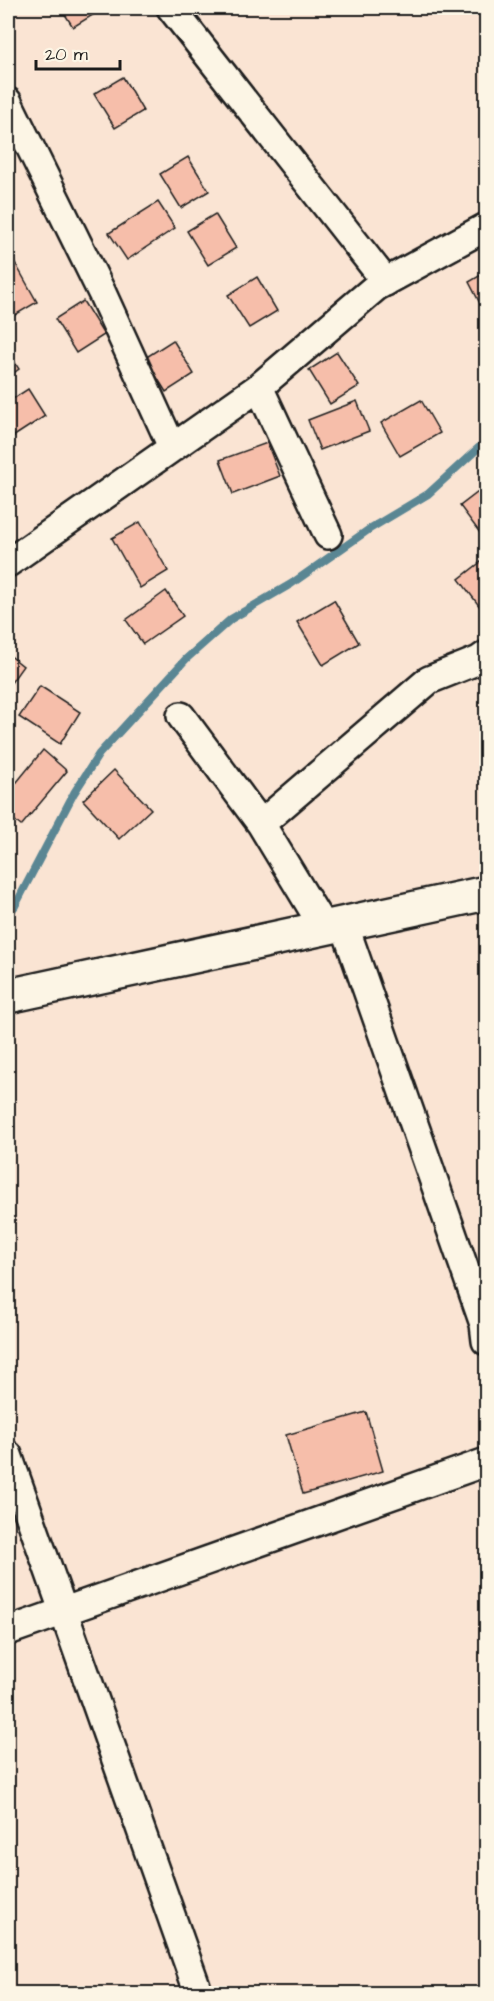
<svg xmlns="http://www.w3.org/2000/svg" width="494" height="2001" font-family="'Architects Daughter',sans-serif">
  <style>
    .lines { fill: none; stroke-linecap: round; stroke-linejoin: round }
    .stream { stroke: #5a8693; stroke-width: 8 }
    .building { fill: #f6beaa; stroke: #1c1c1c; stroke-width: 1.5 }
    .minor-casing { stroke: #1c1c1c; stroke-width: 32 }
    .tertiary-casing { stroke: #1c1c1c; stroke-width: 38 }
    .minor { stroke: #fcf5e5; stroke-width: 27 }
    .tertiary { stroke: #fcf5e5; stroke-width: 33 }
  </style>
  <rect width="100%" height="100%" fill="#fae4d3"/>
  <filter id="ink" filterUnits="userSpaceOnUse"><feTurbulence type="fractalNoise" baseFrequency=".0167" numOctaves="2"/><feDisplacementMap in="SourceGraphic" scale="12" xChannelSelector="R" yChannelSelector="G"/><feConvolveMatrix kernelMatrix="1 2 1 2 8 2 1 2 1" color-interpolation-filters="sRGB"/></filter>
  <g filter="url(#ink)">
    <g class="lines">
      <!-- stream -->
      <path class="stream" d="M8,914L15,906L74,793L99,754L186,659L231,619L291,584L371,528L428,494L486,441"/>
    </g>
    <!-- building -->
    <path class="building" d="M61,8H100L101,10L73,27Z
      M123,77L143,111L115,128L94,94Z
      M188,157L209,191L181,208L160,174Z
      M158,202L175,228L127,260L109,233Z
      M215,214L236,248L208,265L187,231Z
      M9,252L37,302L10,318L8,314Z
      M486,272V310L484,311L469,282Z
      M257,277L277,311L249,328L228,295Z
      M83,301L104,335L76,353L55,319Z
      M173,340L194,374L166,392L145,358Z
      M8,352L19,369L8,377Z
      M337,352L359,386L330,404L309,370Z
      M28,389L45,416L8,440V402Z
      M421,400L440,433L400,456L381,423Z
      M357,401L369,431L320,450L308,420Z
      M267,443L280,476L233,494L220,460Z
      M486,486V541L460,506Z
      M140,522L168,571L140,588L112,538Z
      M486,558V615L459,579Z
      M166,591L183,616L143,644L126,620Z
      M334,600L359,643L323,665L297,622Z
      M8,654L23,666L8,687Z
      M40,686L80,712L60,744L19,717Z
      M43,750L67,771L21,826L8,815V793Z
      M114,770L151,809L119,839L83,800Z
      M366,1412L383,1471L303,1494L286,1435Z"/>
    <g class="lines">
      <defs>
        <path id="minor" d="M171,8L386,282
          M8,102L102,293L172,447
          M259,387L328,535
          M8,563L259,387L376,287L486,227
          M181,716L261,824L324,928
          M261,824L429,680L479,660L486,655
          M344,924L484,1324L486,1341
          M8,1455L199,1994
          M8,1631L486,1462"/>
        <path id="tertiary" d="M8,996L486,893"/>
      </defs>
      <!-- minor casing -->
      <use href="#minor" class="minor-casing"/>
      <!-- tertiary casing -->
      <use href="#tertiary" class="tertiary-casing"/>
      <!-- minor -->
      <use href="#minor" class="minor"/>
      <!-- tertiary -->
      <use href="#tertiary" class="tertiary"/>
    </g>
  </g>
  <!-- margin -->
  <rect width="494" height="2001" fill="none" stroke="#fcf5e5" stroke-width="30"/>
  <rect x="15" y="15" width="464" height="1971" fill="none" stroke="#1c1c1c" stroke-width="2" filter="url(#ink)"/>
  <!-- scale -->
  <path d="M36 60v9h84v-9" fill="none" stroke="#1c1c1c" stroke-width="3"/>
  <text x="45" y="60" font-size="18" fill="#1c1c1c" stroke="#fcf5e5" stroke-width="4.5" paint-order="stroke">20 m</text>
</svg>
